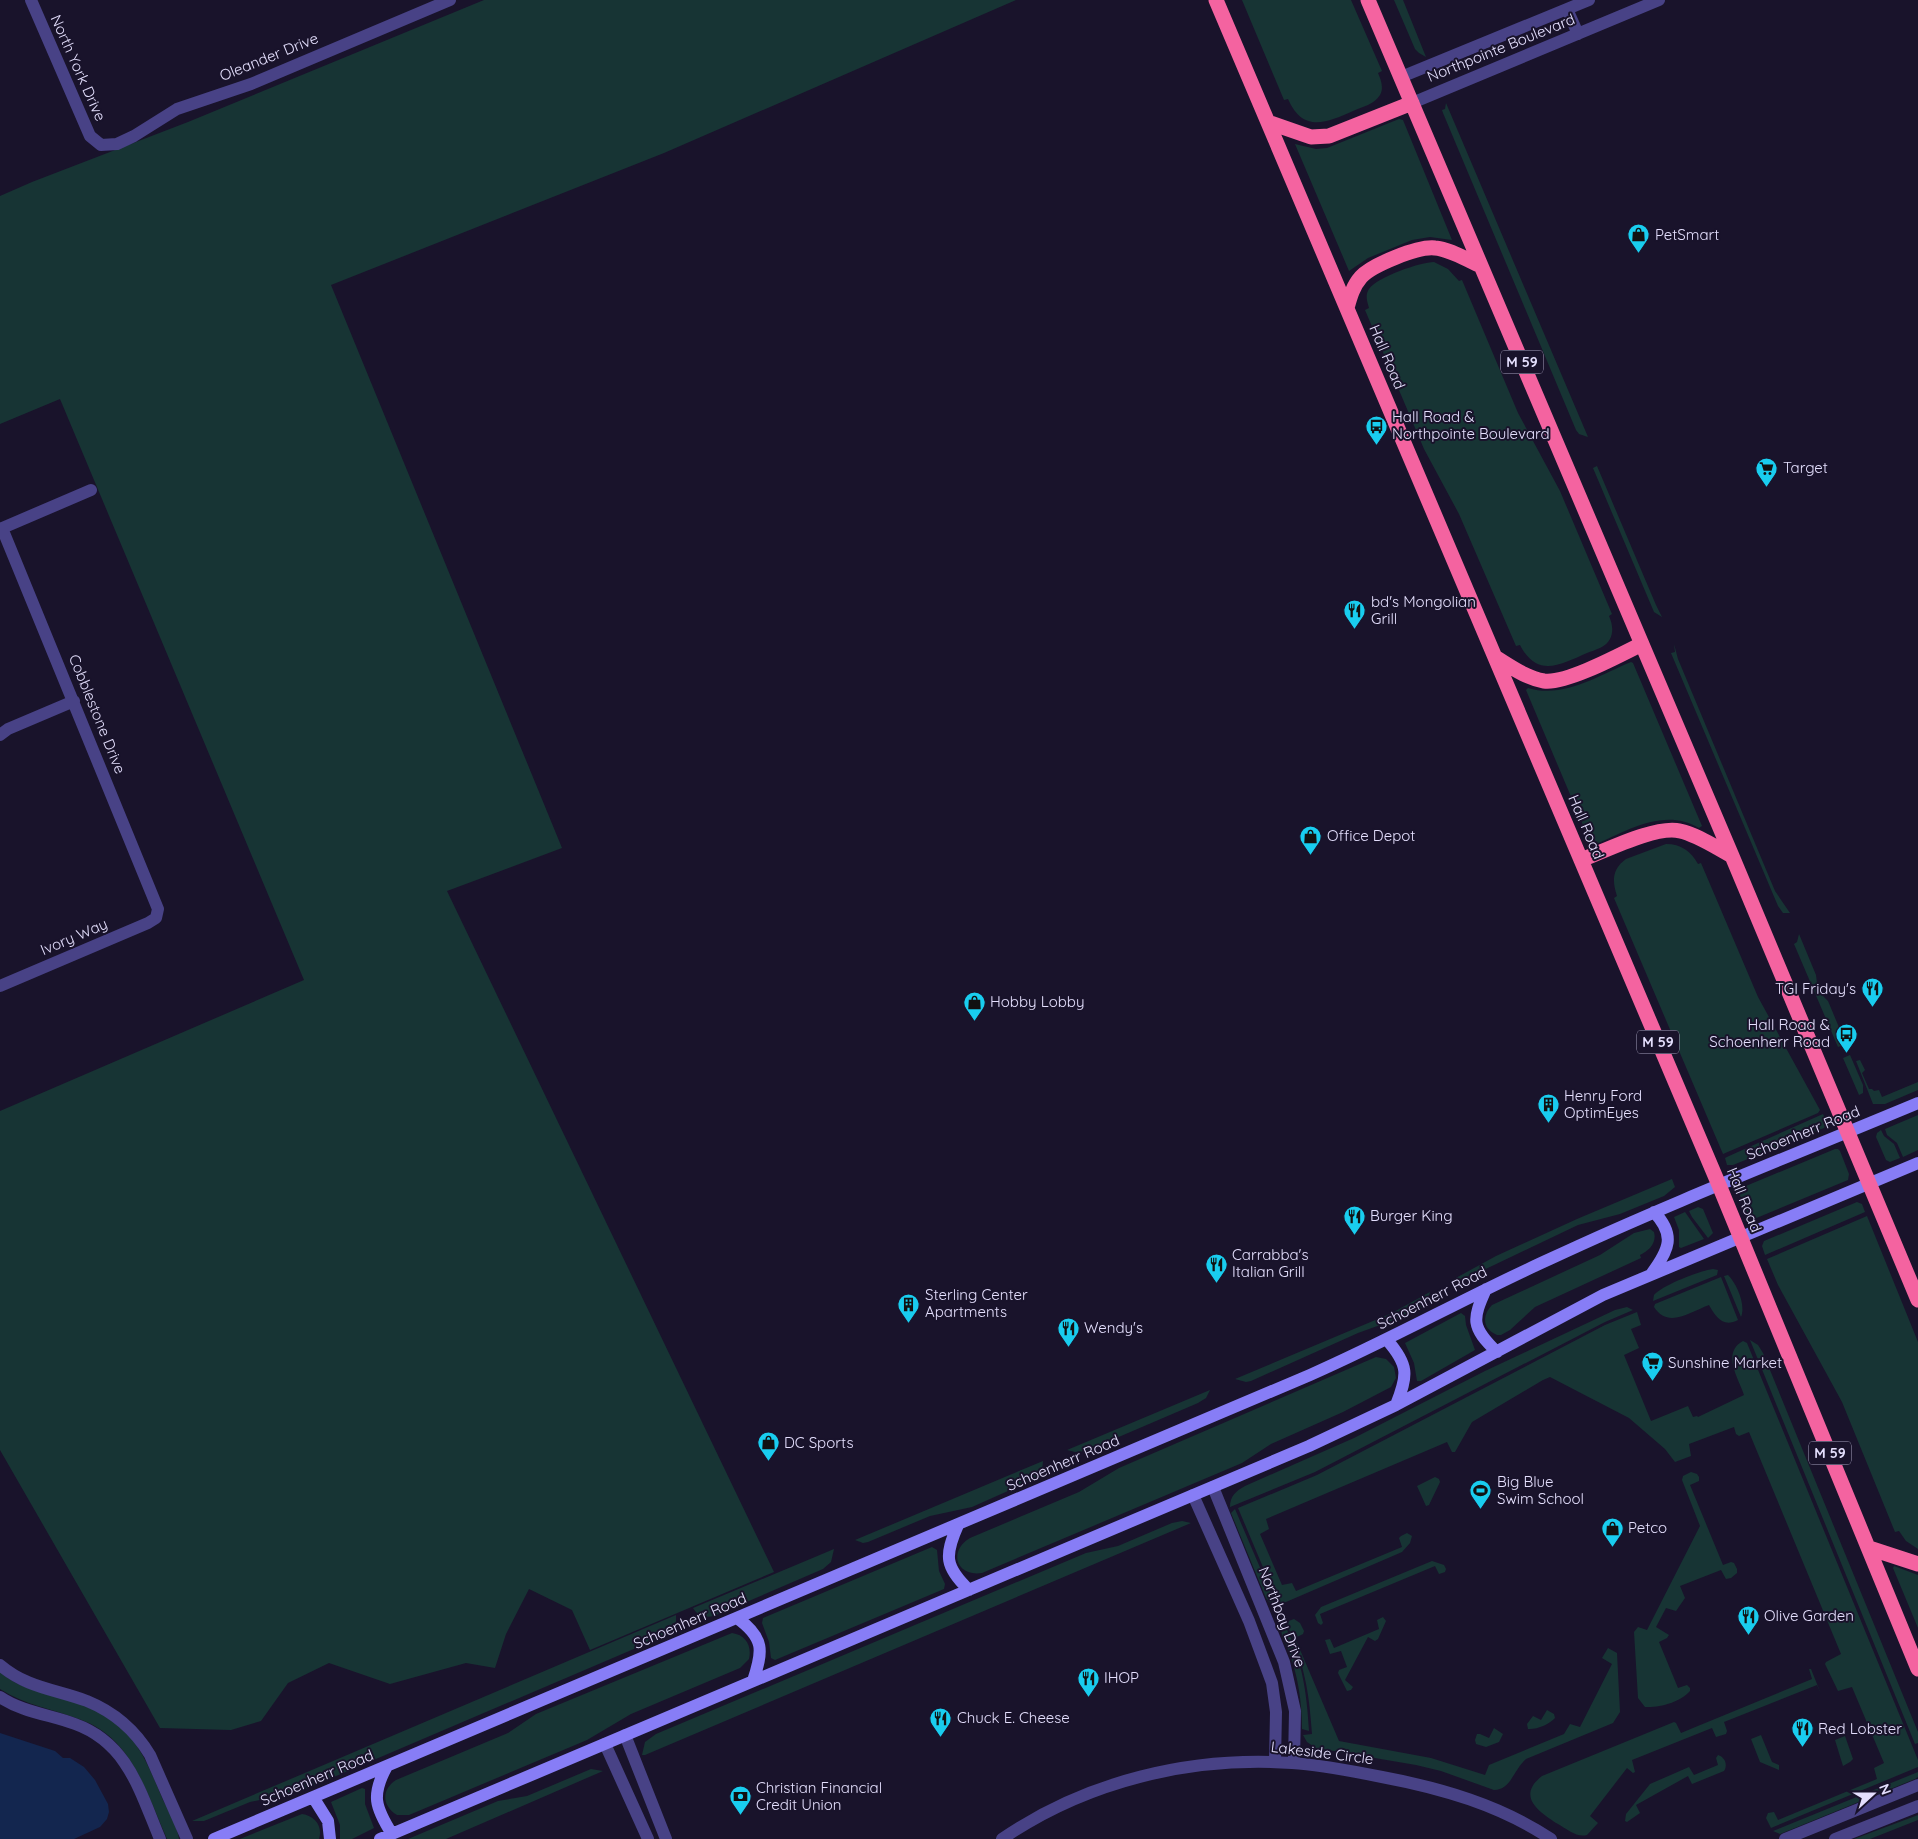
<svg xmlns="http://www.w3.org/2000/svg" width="1918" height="1839" font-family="Quicksand,sans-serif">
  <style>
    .green { fill: #173434 }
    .water { fill: #13264f }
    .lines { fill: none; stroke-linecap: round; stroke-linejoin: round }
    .street { stroke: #484286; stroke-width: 12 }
    .secondary { stroke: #877df6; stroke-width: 12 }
    .highway { stroke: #f463a0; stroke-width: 15 }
    .labels { text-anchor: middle; stroke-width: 4; stroke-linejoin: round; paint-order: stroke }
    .shield { fill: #19132b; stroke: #a7a2be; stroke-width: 1 }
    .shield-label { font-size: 14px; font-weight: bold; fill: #e4dffd }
    .street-label { font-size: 15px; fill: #e4dffd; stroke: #19132b }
    .poi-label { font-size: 15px; fill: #e4dffd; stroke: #19132b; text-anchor: start }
  </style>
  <rect width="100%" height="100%" fill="#19132b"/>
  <!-- green -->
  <path class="green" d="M484,0H1016L664,153L331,285L562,848L447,891L774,1572L590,1650L572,1610L529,1589L506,1634L495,1668L466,1663L390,1684L329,1663L288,1683L261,1721L231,1730L160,1728L0,1450V1111L304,980L60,399L0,424V196L32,182L188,122Z
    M1242,0H1351L1382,71L1378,73C1381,80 1384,88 1380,95C1375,104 1362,107 1353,111C1326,123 1303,133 1288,99L1284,100Z
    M1394,0H1403L1426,57L1419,53L1415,49Z
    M1446,103L1588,437L1579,434L1576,430L1443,113L1442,110L1445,109Z
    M1399,119L1403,120L1452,240L1430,237L1412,240L1368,258L1349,271L1295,144L1316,149L1327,148Z
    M1434,262L1448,269L1459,281L1462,280L1518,413L1560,491L1612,614L1609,616C1612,623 1614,631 1610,639C1606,647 1595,650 1587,653C1560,665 1537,678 1520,645L1516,646L1459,514L1424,449L1365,310L1369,308C1367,301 1365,295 1369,289C1377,277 1421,262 1434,262Z
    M1597,466L1656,605L1662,617L1654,612L1593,468Z
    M1674,644L1678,659L1775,891L1790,913H1783L1778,906L1671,653L1675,652Z
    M1631,662L1633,663L1702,826L1699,828C1664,807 1627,831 1594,845L1591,844L1526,690L1528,688C1564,699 1599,675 1631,662Z
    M1666,844C1681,844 1691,851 1698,864L1701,863L1758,997L1820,1110L1818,1113L1723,1154L1614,898L1617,896C1612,881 1612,869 1626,859Z
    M1799,934L1816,975L1818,991L1828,1001L1846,1044L1838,1047L1794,944L1797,942Z
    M1850,1055L1863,1085V1093L1859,1095L1843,1058Z
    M1860,1060L1865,1070L1862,1073L1869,1089H1872L1874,1091L1879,1090L1882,1097L1918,1082V1090L1885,1104H1873L1856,1061Z
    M1823,1114L1827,1123L1824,1128L1733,1165H1727L1725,1158L1729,1156Z
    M1918,1115V1150L1903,1157L1897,1143L1887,1135L1885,1129Z
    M1881,1130L1884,1136L1894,1144L1900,1158L1890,1162L1886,1160L1876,1137L1877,1133Z
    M1835,1149H1838L1840,1151L1849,1174L1848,1180L1754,1219L1749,1217L1739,1193L1741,1188Z
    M1672,1179L1675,1187L1664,1196L1620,1214L1578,1225L1471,1276L1460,1279H1454L1496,1256L1577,1219Z
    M1857,1202L1862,1204L1865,1212L1765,1255L1762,1246L1764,1241Z
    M1698,1207L1703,1209L1713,1233L1708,1238L1692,1217L1689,1211Z
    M1685,1212L1704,1239L1681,1248L1679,1247V1230L1674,1217Z
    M1867,1216L1918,1342V1549L1906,1541L1899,1531L1895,1532L1842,1402L1778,1285L1767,1259Z
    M1650,1229L1654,1232C1657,1243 1649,1251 1640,1255L1641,1258L1535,1307L1510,1330L1501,1335H1497C1482,1329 1482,1315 1492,1305L1600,1255L1634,1233Z
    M1713,1269L1718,1270L1717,1275L1653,1301L1654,1295C1663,1285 1699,1271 1713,1269Z
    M1728,1275C1737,1284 1746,1305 1741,1317L1724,1276Z
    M1721,1277L1738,1320C1723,1328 1716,1317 1709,1305C1690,1312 1668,1329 1654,1307L1655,1304Z
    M1430,1292L1426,1305L1416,1312L1358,1333L1251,1381L1246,1382L1235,1379L1392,1313Z
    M1627,1307L1633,1310L1605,1322L1315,1472L1230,1507C1230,1496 1236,1491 1245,1486L1354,1438L1485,1371L1615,1310Z
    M1637,1312L1641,1325L1631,1329L1639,1348L1624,1355L1651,1421L1688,1406L1693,1417L1697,1416L1698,1417L1744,1395C1739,1379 1721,1353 1743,1341L1747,1343L1918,1760V1767L1771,1828L1766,1818L1768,1813L1774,1812L1778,1820L1877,1779L1874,1768L1884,1763L1852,1687L1838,1691L1825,1664L1826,1662L1841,1654L1749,1432L1739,1436L1736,1434L1734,1427L1689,1444L1691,1456L1675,1462L1665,1449L1629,1418L1550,1377L1543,1380L1472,1422L1455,1452H1452L1447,1442L1266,1519L1269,1529L1260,1534L1282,1585L1292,1583L1296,1591L1402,1547L1399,1538L1401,1536L1407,1533L1412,1536L1410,1543L1402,1552L1279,1605L1238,1508L1317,1475L1605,1325Z
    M1461,1313L1465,1316L1466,1325L1475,1350L1421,1381H1417L1414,1363L1405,1343Z
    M1750,1340L1758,1345L1763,1353L1918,1732V1743L1915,1744Z
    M1376,1357L1386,1359L1394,1367L1396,1378L1391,1387L1343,1412L1271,1444L1242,1463L982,1573C956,1577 948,1551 970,1538L1079,1492L1119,1468Z
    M1210,1390L1206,1398L1198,1403L1086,1451L1075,1452L1067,1450Z
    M1043,1461L1042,1471L1037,1478L972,1507L930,1516L868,1542L863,1543L855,1540Z
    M1691,1472L1697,1474L1699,1477V1481L1690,1485L1723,1565L1731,1562L1734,1563L1737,1569V1573L1731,1578L1726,1579L1721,1570L1680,1586L1685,1598L1676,1611L1666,1608L1656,1627L1669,1635L1667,1638L1659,1642L1678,1688L1687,1685L1690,1688V1691C1681,1702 1659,1708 1645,1707L1638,1698L1634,1632L1638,1627L1647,1630L1700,1526L1682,1480L1683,1476Z
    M1435,1477L1439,1479L1440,1482L1429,1505L1426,1506L1417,1486Z
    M1235,1509L1276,1605L1269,1602L1266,1598L1231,1513Z
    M1182,1521L1191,1523L645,1755H642L645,1742L656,1734L1086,1553L1118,1546L1172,1523Z
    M932,1547L937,1550L939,1571L945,1584L944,1589L775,1660L771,1658L769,1642L762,1623L763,1618Z
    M834,1549L831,1562L823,1569L714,1616C704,1618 698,1616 693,1608Z
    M1432,1561L1444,1565L1446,1569L1445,1572L1439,1574L1435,1566L1320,1614L1323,1623L1321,1625L1318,1623L1315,1615L1321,1607Z
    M1894,1566L1918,1575V1628L1893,1568Z
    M676,1615V1628L669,1634L301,1791L250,1802L204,1821H192Z
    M1383,1617L1386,1621L1378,1639L1375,1641L1368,1637L1345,1680L1353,1687L1351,1690L1347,1691L1338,1673L1339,1670L1347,1667L1341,1651L1330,1654L1325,1640L1330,1639L1334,1648L1379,1629L1377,1620Z
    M1294,1619L1300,1623L1304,1631L1303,1634L1295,1638L1339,1741L1431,1758L1485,1775L1489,1765L1564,1734L1570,1724L1580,1727L1612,1664L1602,1658L1608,1648L1617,1653L1620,1712L1613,1723L1526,1759C1514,1769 1511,1790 1494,1790L1441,1771L1416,1765L1316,1748L1307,1742L1303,1735L1312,1734C1309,1689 1304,1664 1286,1622Z
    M1284,1624C1302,1657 1307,1694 1309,1731L1302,1729C1302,1702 1298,1675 1288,1649C1284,1640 1278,1632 1284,1624Z
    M732,1633C746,1635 752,1646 749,1659L740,1668L631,1714L587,1740L409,1815H397C382,1806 381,1790 396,1780L508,1733L536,1714Z
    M1809,1669H1811L1821,1694L1817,1685L1724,1722L1727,1731L1726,1734L1716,1737L1712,1728L1632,1760L1635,1772L1633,1773L1627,1768L1590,1816L1598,1823L1587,1835C1577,1838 1567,1829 1558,1824C1541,1813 1515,1797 1542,1776L1674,1722L1676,1723L1681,1733L1693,1728L1812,1679Z
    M0,1672C24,1693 56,1694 85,1706C134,1726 144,1755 163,1800C169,1812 177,1826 179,1839H167C146,1792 132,1737 79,1719C52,1709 25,1705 0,1689Z
    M1547,1710L1554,1714L1555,1718C1550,1724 1536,1730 1528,1729L1527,1724L1533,1716L1541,1720Z
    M1494,1728L1503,1734L1499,1742L1486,1747L1476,1744L1475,1740L1477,1734H1480L1489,1738Z
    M1761,1735L1772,1762L1779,1765V1770L1760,1762L1751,1739Z
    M1845,1736L1853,1759L1850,1762L1843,1766L1835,1740Z
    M1718,1755C1725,1757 1728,1765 1724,1771L1692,1784L1688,1776L1636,1805L1640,1813L1627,1822L1625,1821L1626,1814L1650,1784L1689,1767L1694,1775L1718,1765L1716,1758Z
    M591,1769L603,1771L446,1839H408L498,1801L527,1796Z
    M1918,1772V1777L1915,1779L1785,1832L1780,1834L1773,1831Z
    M362,1788L365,1789V1804L374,1828L352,1839H340V1825L331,1802Z
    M302,1814C315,1816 323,1826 319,1839H240Z
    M1918,1815V1820L1870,1839H1854Z"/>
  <!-- water -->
  <path class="water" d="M0,1733L55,1751L63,1758H70L84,1767L95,1780L108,1804L109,1812L107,1819L100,1827L74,1839H0Z"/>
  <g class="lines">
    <!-- street -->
    <path class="street" d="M31,0L90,136L101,145L117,144L134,136L177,109L251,84L450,0
      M1567,9L1578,34
      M1401,77L1589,0
      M1412,103L1659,0
      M0,529L91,490
      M0,735L8,729L74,701
      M0,986L148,923L156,918L158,909L2,528
      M1213,1487L1284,1662L1295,1711L1294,1763
      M1193,1495L1249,1621L1272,1683L1276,1712L1275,1762
      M0,1665C27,1688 55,1689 87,1701C114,1712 135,1730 150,1755L187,1839
      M0,1697C22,1712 51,1715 75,1724C128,1743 140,1792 160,1839
      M625,1735L666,1839
      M605,1744L648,1839
      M1002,1839C1086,1781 1191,1756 1292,1763C1322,1765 1352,1771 1382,1777C1441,1788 1500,1805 1551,1839
      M1785,1839L1918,1785
      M1835,1839L1918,1806"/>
    <!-- secondary -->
    <path class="secondary" d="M1652,1273C1669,1250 1676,1235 1654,1212
      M1486,1289C1472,1320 1471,1327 1497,1352
      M1387,1340C1409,1365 1408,1375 1396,1405
      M958,1525C944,1556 945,1567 969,1590
      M737,1618C765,1638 763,1651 753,1681
      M387,1766C371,1795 375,1807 392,1834
      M313,1797L328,1821L330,1839
      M214,1839L1310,1375C1392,1339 1470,1295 1552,1258C1672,1202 1796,1154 1918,1103
      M380,1839L1309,1446L1396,1405L1603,1295L1918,1163"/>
    <!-- highway -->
    <path class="highway" d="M1216,0L1719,1185L1918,1669
      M1368,0L1732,856L1918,1300
      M1268,122L1311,137L1329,136L1412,103
      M1347,308C1350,297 1353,286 1361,277C1372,265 1418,246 1435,248C1450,249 1467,260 1481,266
      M1495,657C1510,666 1526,678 1544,681C1566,684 1620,655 1642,644
      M1581,860C1605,851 1656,825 1680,831C1698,835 1715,847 1732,856
      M1869,1548L1918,1564"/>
  </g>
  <!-- icons -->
  <defs>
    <symbol id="shop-pin" viewBox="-11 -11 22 30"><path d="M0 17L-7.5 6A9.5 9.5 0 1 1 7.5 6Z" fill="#19cdef" stroke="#19132b"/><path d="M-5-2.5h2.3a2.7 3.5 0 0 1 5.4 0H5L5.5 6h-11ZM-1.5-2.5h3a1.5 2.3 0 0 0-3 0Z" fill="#111"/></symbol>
    <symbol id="bus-pin" viewBox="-11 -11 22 30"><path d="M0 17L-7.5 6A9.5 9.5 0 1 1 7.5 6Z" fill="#19cdef" stroke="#19132b"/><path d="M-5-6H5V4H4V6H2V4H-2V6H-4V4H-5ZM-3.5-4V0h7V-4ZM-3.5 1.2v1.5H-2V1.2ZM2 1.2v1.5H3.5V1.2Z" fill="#111"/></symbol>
    <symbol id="supermarket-pin" viewBox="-11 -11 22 30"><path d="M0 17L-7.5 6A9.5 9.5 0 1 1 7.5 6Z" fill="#19cdef" stroke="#19132b"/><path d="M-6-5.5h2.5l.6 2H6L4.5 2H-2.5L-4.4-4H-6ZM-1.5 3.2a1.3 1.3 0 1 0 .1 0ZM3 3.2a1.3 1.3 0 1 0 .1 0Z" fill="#111"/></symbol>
    <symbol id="restaurant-pin" viewBox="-11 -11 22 30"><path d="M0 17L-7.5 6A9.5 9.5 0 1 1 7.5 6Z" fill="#19cdef" stroke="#19132b"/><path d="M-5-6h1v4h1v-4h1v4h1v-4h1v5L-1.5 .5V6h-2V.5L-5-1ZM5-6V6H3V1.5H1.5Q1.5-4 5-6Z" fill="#111"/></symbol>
    <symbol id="building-pin" viewBox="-11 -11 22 30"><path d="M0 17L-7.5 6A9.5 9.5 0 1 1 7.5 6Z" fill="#19cdef" stroke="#19132b"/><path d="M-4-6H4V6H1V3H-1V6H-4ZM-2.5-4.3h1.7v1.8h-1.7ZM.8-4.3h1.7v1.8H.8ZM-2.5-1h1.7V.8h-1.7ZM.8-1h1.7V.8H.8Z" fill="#111"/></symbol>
    <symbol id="stadium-pin" viewBox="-11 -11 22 30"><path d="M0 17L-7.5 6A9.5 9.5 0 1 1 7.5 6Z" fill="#19cdef" stroke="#19132b"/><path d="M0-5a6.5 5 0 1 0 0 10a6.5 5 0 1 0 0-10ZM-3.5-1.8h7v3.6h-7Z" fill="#111"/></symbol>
    <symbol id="bank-pin" viewBox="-11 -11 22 30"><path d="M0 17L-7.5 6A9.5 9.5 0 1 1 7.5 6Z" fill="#19cdef" stroke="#19132b"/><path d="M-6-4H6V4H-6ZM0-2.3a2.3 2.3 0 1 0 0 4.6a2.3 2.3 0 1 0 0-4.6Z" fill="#111"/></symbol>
  </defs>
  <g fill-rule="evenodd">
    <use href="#shop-pin" x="1626" y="222" width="25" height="34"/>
    <use href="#bus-pin" x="1364" y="414" width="25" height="34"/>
    <use href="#supermarket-pin" x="1754" y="456" width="25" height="34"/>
    <use href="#restaurant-pin" x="1342" y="598" width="25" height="34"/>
    <use href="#shop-pin" x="1298" y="824" width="25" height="34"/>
    <use href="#restaurant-pin" x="1860" y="976" width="25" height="34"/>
    <use href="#shop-pin" x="962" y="990" width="25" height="34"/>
    <use href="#bus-pin" x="1834" y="1022" width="25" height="34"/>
    <use href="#building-pin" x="1536" y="1092" width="25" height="34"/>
    <use href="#restaurant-pin" x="1342" y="1204" width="25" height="34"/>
    <use href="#restaurant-pin" x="1204" y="1252" width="25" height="34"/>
    <use href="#building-pin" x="896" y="1292" width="25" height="34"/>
    <use href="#restaurant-pin" x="1056" y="1316" width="25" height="34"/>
    <use href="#supermarket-pin" x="1640" y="1350" width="25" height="34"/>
    <use href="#shop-pin" x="756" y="1430" width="25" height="34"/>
    <use href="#stadium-pin" x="1468" y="1478" width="25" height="34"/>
    <use href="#shop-pin" x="1600" y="1516" width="25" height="34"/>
    <use href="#restaurant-pin" x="1736" y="1604" width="25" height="34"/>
    <use href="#restaurant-pin" x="1076" y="1666" width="25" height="34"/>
    <use href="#restaurant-pin" x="928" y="1706" width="25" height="34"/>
    <use href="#restaurant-pin" x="1790" y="1716" width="25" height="34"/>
    <use href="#bank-pin" x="728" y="1784" width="25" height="34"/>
  </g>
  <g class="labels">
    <!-- shield labels -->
    <g class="shield">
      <rect x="1501" y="350.5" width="42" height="23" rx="4"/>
      <rect x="1637" y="1030.5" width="42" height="23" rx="4"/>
      <rect x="1809" y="1441.5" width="42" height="23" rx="4"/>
    </g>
    <g class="shield-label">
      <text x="1522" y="367">M 59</text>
      <text x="1658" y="1047">M 59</text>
      <text x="1830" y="1458">M 59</text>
    </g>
    <!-- street labels -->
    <g class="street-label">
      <text transform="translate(1501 48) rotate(-22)" y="5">Northpointe Boulevard</text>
      <text transform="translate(269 57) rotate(-22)" y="5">Oleander Drive</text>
      <text transform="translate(78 68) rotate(66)" y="5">North York Drive</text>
      <text transform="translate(1387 357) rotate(67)" y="5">Hall Road</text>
      <text transform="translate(97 714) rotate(68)" y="5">Cobblestone Drive</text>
      <text transform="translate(1586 827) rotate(67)" y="5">Hall Road</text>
      <text transform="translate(74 937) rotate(-23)" y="5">Ivory Way</text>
      <text transform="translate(1803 1133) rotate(-22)" y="5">Schoenherr Road</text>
      <text transform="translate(1744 1200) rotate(68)" y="5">Hall Road</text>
      <text transform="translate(1432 1298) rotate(-27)" y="5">Schoenherr Road</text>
      <text transform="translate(1063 1463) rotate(-23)" y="5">Schoenherr Road</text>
      <text transform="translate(1282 1617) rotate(69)" y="5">Northbay Drive</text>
      <text transform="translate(690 1621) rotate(-23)" y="5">Schoenherr Road</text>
      <text transform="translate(1322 1753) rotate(7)" y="5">Lakeside Circle</text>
      <text transform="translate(317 1778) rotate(-23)" y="5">Schoenherr Road</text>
    </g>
    <!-- poi labels -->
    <g class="poi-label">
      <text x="1655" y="240">PetSmart</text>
      <text x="1392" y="422">Hall Road &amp;<tspan x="1392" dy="17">Northpointe Boulevard</tspan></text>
      <text x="1783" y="473">Target</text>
      <text x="1371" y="607">bd's Mongolian<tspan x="1371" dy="17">Grill</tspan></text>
      <text x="1327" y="841">Office Depot</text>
      <text x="1856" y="994" text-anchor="end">TGI Friday's</text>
      <text x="990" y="1007">Hobby Lobby</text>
      <text x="1830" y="1030" text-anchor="end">Hall Road &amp;<tspan x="1830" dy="17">Schoenherr Road</tspan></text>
      <text x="1564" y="1101">Henry Ford<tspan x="1564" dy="17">OptimEyes</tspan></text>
      <text x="1370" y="1221">Burger King</text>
      <text x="1232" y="1260">Carrabba's<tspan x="1232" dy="17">Italian Grill</tspan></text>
      <text x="925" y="1300">Sterling Center<tspan x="925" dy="17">Apartments</tspan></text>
      <text x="1084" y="1333">Wendy's</text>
      <text x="1668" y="1368">Sunshine Market</text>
      <text x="784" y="1448">DC Sports</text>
      <text x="1497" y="1487">Big Blue<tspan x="1497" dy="17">Swim School</tspan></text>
      <text x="1628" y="1533">Petco</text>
      <text x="1764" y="1621">Olive Garden</text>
      <text x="1104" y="1683">IHOP</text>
      <text x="957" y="1723">Chuck E. Cheese</text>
      <text x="1818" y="1734">Red Lobster</text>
      <text x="756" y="1793">Christian Financial<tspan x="756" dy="17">Credit Union</tspan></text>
    </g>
  </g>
  <!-- north arrow -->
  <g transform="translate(1873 1794) rotate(69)" stroke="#19132b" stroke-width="4" paint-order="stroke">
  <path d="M0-4L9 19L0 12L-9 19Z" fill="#e4dffd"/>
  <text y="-8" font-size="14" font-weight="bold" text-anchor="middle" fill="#e4dffd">N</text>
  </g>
</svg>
